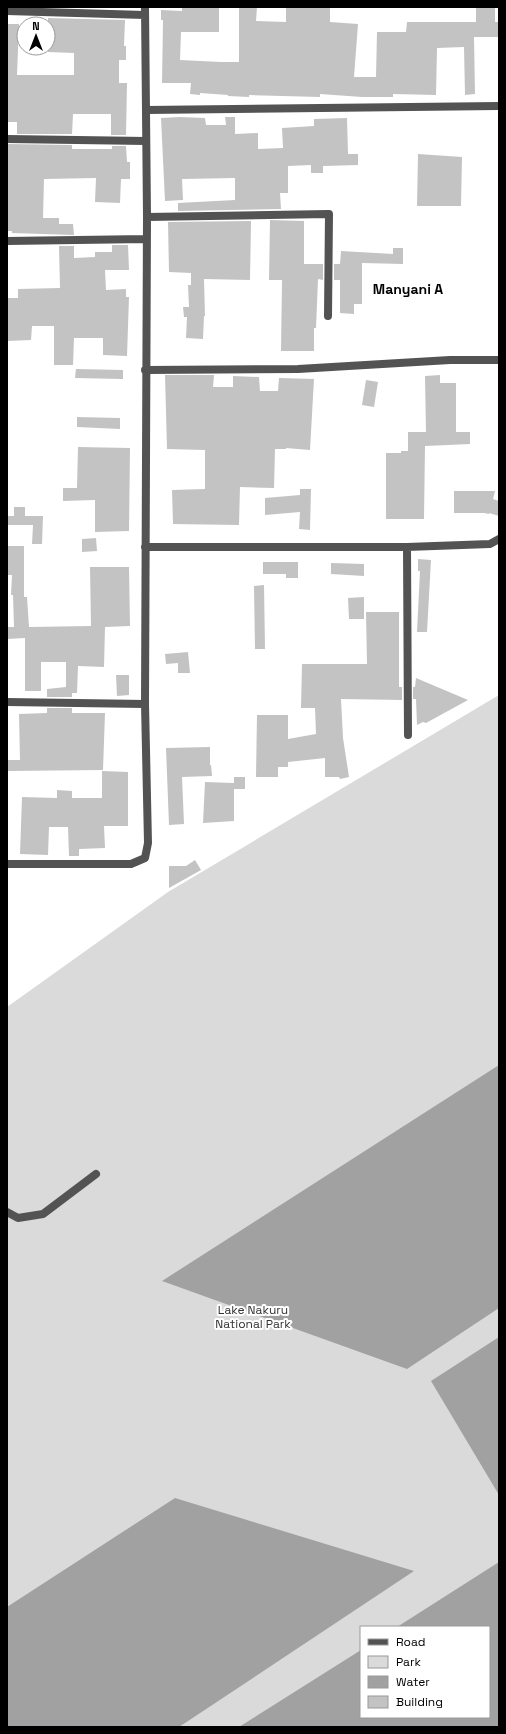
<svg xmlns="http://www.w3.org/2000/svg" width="506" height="1734" font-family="'Space Grotesk',sans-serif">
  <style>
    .green { fill: #dadada; fill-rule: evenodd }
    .water { fill: #a1a1a1 }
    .building { fill: #c3c3c3 }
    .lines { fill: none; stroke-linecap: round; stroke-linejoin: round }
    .street { stroke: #535353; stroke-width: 8 }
    .labels { text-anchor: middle; stroke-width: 4; stroke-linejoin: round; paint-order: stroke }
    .park-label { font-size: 12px; fill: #313131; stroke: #fff }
    .quarter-label { font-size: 14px; font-weight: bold; fill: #000; stroke: #fff }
  </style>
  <rect width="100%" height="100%" fill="#fff"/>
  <!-- green -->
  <path class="green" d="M499,695V1727H7V1007L168,892ZM361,1627H489V1717H361Z"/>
  <!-- water -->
  <path class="water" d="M499,1065V1308L407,1369L162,1281Z
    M499,1337V1495L431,1381Z
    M175,1498L414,1571L179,1727H7V1607Z
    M499,1562V1727H239L361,1650V1717H489V1627H397Z"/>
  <!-- building -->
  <path class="building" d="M182,7H219V32H181L180,60L221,62H239V7H257L256,21L286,22V7H330V22L358,24L354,77H376L377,32H406L407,22H476V7H495V22H499V37H474L475,94L465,95L464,47L437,48L436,95L393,94V97H362L320,94V97L249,95V97L228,96V95L200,93V95L190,94L191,83H162L163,20H161V10L182,11Z
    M48,18L125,20L124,46H126V60H119V83H127L126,135H111V114H73L72,134H17V122H7V24H19L17,75H74V53L48,52Z
    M180,117L205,118L206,125H226L225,117H235V134L258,133V149L283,148L282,128L314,126V119L347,118L348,154H358V165L323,166V173H311V165L288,166V193H280L281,209L178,211V203L235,200V178L182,179L183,200L165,201L161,118Z
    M7,144L72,145V149H112V146H126L127,162H130V179H121L120,203L95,202L96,178L44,179L43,218H59V224H73L74,235L12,233V231H7Z
    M418,154L462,157L461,206H417Z
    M270,220L304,221V264H323V280L318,279L316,328H314V351H281L282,280H269Z
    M251,221L250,280L204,279L205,316H204L203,339L186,338L187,317H184L183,307H189L188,285H191V273L169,272L168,222Z
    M112,245H128L129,270H105L106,290L126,289V297H129L127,356L103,355V338H74L73,365H54V326H32L31,340L7,341V298H18V289L60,288L59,246H74V258L95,257V252H112Z
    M393,248H403V264L362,263V304H354V314L340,313V280H334V264H340L341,251L393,254Z
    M76,369L123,370V379L75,378Z
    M165,375H214L213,387H233V376L259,377L260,391H278L279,378L314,379L310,450L286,448V449H275L274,488L240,487L239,525L173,524L172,490L205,489V450L167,449Z
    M440,375V383H456V432H470V444L425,446L424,519H386V453H401V451H408V432H426L425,376Z
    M366,380L378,382L374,407L362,405Z
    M77,417L120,418V429L77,427Z
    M78,447L130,448L129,531L95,532V500L63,501V488H77Z
    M300,489H311L310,530L299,529L300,512L265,515V498L300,495Z
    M454,491H495L493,499L499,501V516L489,513V514L484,513H454Z
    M14,507H25V516H43L42,544H32L33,525H7V516H14Z
    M96,538L97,551L82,552V539Z
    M7,546H24V597H27L29,627L91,626L90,567H129L130,626L105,627L104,667L78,666L77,693H72V697H47V689L66,687V662H41V691H25V638L7,639V627H14L13,595H11L12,575H7Z
    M418,559L431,560L427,632H417L420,571H418Z
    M263,562H298V578H286V574H263Z
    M331,563L364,564V576L331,574Z
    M264,585L265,649H255L254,586Z
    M364,597V619H349L348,598Z
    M366,612H399V687H402V700L341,699L343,738L349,777L340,779L339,777H325V758L288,762V767H278V777H256L257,715H288V739L316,734L315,708H301L302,664H367Z
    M188,652L190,673H178V663L166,664L165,654Z
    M116,675H129V695L117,696Z
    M416,678L468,700L426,723L423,722L417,725L416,699H413V687H415Z
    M47,708H72V713H105L103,770L7,771V760H20L19,714L47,713Z
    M210,747V765H211L212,776L182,777L184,824L169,825L166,748Z
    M102,771L128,772V826H104L105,848L79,849V856H69L68,827H49L48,855L20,854L22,797L57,798V790L72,791V798H102Z
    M234,777H245V789H234V821L203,823L205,782L234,783Z
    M195,860L201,870L169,888V866H186Z"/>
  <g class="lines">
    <!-- street -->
    <path class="street" d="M7,11L145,15
      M146,110L499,106
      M7,139L146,141
      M147,217L329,214L328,316
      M7,241L146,239
      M145,370L298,369L450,360H499
      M145,547H407L490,544L499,539
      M407,547L408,735
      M7,702L145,704
      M7,864H131L145,858L148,843L145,704L147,217L145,7
      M7,1212L18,1218L43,1214L96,1174"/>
  </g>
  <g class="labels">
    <!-- park labels -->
    <g class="park-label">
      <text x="253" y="1314">Lake Nakuru<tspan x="253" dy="14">National Park</tspan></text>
    </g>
    <!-- quarter labels -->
    <g class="quarter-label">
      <text x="408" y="294">Manyani A</text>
    </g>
  </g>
  <!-- border -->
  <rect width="506" height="1734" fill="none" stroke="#000000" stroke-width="16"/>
  <!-- legend -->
  <rect x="360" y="1626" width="130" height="92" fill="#ffffff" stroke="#999999"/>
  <rect x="368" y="1639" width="20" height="6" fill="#535353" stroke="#999999"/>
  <text x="396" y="1646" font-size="12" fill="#000000">Road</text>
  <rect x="368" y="1656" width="20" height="12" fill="#dadada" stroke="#999999"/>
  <text x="396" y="1666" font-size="12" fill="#000000">Park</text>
  <rect x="368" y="1676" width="20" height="12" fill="#a1a1a1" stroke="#999999"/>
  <text x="396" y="1686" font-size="12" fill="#000000">Water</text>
  <rect x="368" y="1696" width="20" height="12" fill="#c3c3c3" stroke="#999999"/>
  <text x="396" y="1706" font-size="12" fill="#000000">Building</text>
  <!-- north arrow -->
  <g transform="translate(36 36)"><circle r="19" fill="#ffffff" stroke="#999999"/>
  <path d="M0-3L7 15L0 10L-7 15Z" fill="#000000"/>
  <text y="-6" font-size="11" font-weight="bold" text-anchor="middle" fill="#000000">N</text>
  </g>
</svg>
